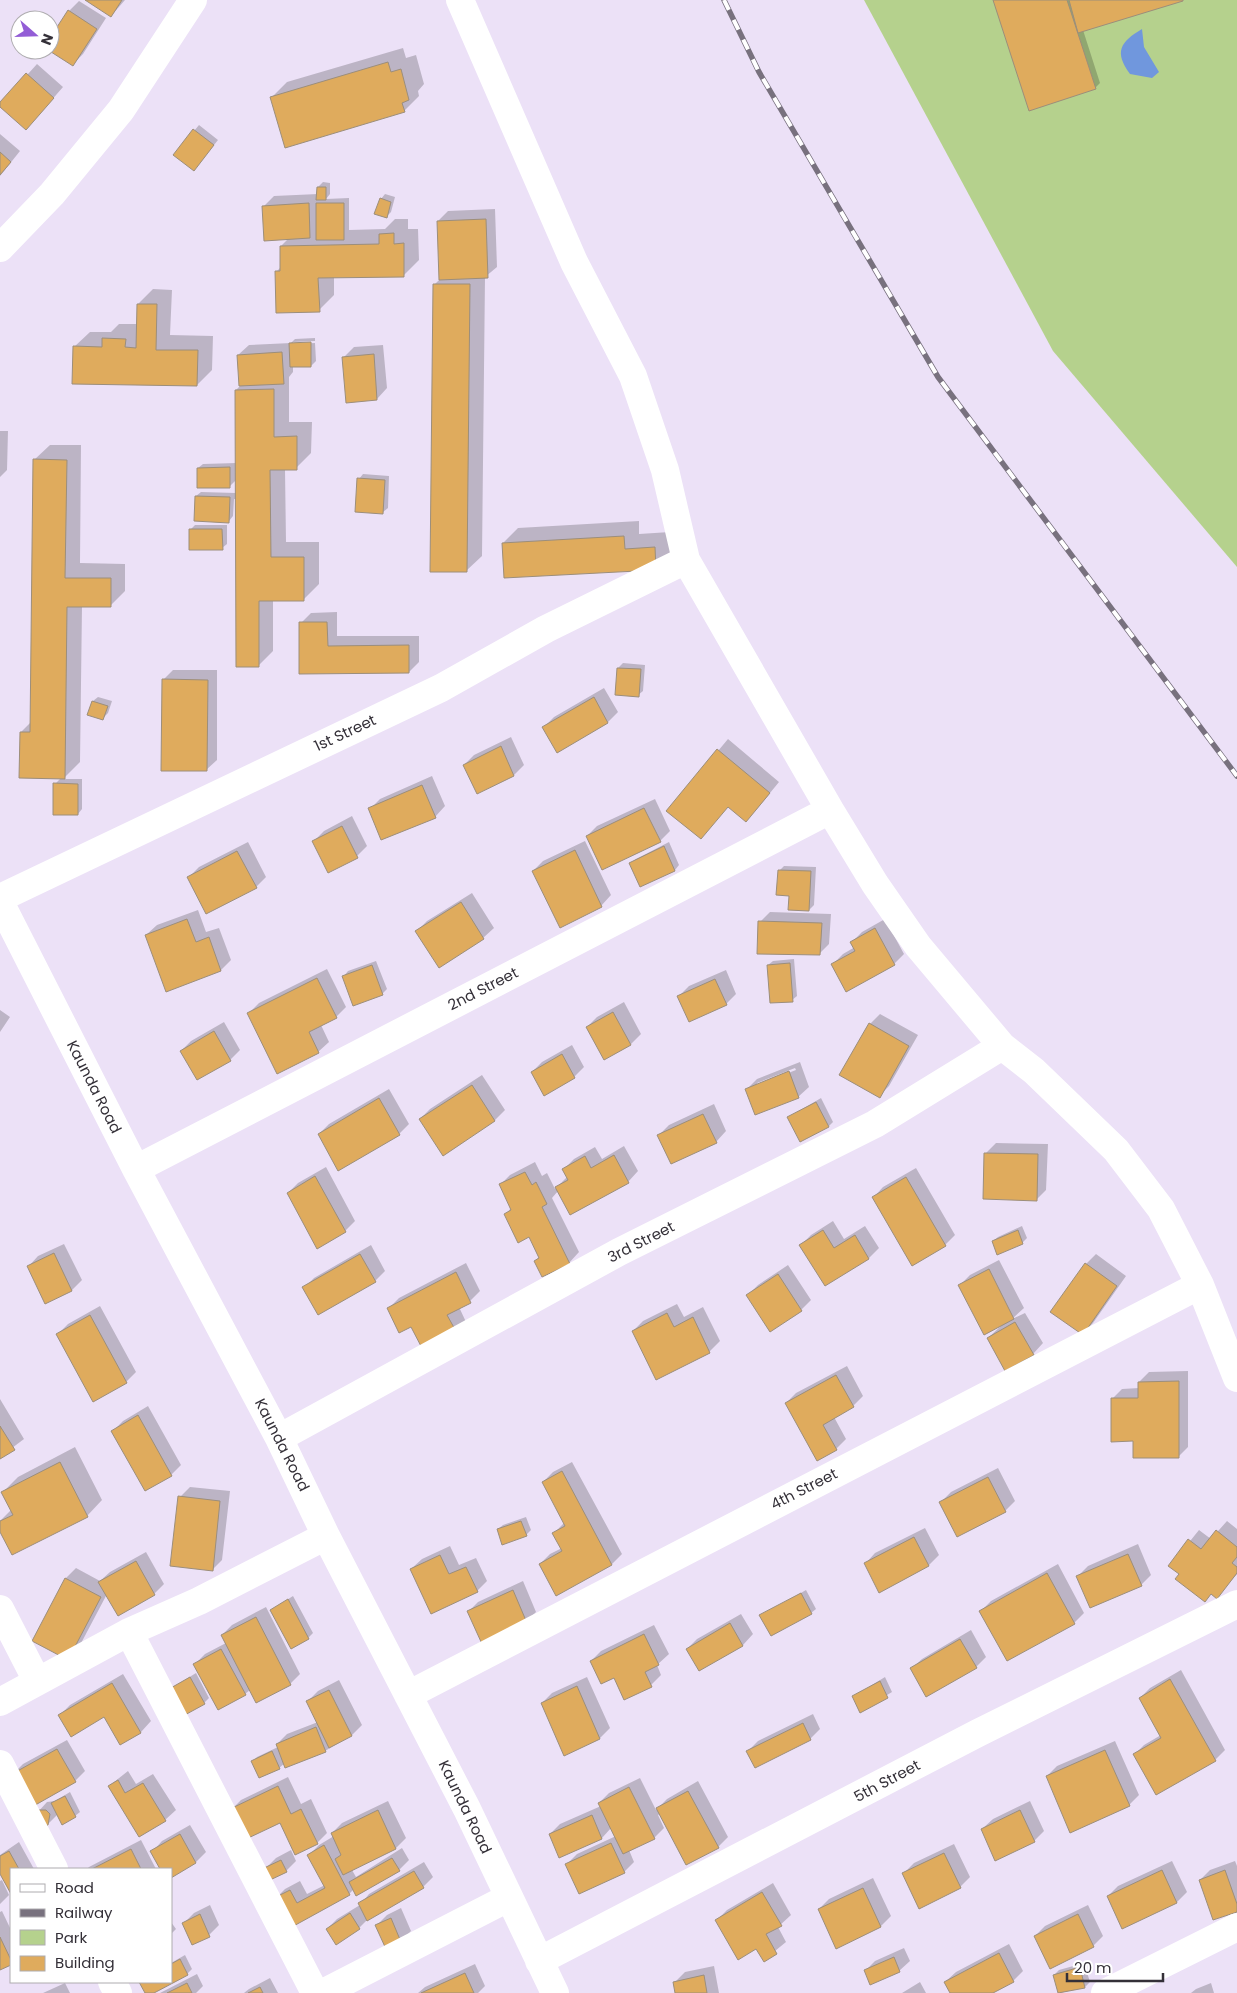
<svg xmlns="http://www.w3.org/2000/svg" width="1237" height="1993" font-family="Poppins,sans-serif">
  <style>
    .green { fill: #b5d18d }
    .water { fill: #7097dd }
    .shadow { fill: #0003; fill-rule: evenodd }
    .building { fill: #dfab5d; stroke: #9c8e7b }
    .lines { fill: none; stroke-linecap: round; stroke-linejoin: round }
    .minor { stroke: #fff; stroke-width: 28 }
    .rail-casing { stroke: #78717e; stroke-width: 5.5 }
    .rail { stroke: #fff; stroke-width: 4; stroke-dasharray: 11; stroke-linecap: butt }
    .labels { text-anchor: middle; stroke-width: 4.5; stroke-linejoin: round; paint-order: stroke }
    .street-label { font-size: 15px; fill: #343038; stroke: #fff }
  </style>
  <rect width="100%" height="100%" fill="#ece1f7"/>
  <!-- green -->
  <path class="green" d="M864,0H1237V567L1053,351Z"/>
  <!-- water -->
  <path class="water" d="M1142,29L1144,47L1159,72L1152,78L1130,74C1114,52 1120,42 1142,29Z"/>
  <!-- shadow -->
  <path class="shadow" d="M87,0H125L111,16Z
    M995,0H1181L1083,30L1100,83L1095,88Z
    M79,1L106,18L83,54L73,64L50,50V41L69,11Z
    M403,48L406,58L416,55L424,84L418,91L419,96L404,111L272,97L287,82Z
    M37,64L63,87L36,118L0,105Z
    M199,125L218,140L198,165L174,155Z
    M0,134L20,151L0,176Z
    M323,182L330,183V194L326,199L349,198V230L385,229L395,219H408V229H418L419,260L403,276L334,277V295L319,310L276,272L281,267V246L289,238L264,206L274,196L318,194V187Z
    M385,194L395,197L391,212L386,217L381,199Z
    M495,209L497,267L485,277L482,556L466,571L435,284L440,279L438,221L448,211Z
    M153,289L172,290L170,335L213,336L212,370L197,385L74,347L90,332H111L119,324H138V304Z
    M315,338V341L293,342V344L315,343L316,361L311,366H293V372L289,377V422H312L311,453L296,468L285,469L286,542H319V584L304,599L273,600V651L258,666L236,499H234L233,516L229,521L196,496L201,492L236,493V480L230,486L198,468L203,464L236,463V390L240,386L238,355L249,345L291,343L295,339Z
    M383,345L387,388L377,399L344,357L354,347Z
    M0,431H8L7,470L0,477Z
    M50,445H81L80,563L125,564V591L110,606H82L80,762L63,779H82V809L78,814L55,784L61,778L21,732L31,722L34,460Z
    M363,474L389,476L388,508L383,512L359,479Z
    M639,521V534L670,532V553L655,569L503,543L518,528Z
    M195,525H227V544L222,548L190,530Z
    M337,612V636H419V662L409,672L300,673L301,623L311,613Z
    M623,663L645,665L643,691L638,695L618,668Z
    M173,670H217V760L206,770L163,680Z
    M604,688L618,712L608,722L544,727L554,717Z
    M98,697L112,701L108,713L103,718L93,701Z
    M511,737L524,765L514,775L464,765L474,755Z
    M728,739L779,782L756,810L746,820L729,806L668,811Z
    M432,776L445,806L435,817L370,809L380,799Z
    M655,799L670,831L660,841L587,836L597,826Z
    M352,816L367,846L357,856L314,841L324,831Z
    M585,841L611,895L601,906L560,926L533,871L543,861Z
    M248,842L266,877L256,887L189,877L199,867Z
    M669,842L679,865L675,870L641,886L631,863L636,859Z
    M784,866L816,867L814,905L809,910L790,895L779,871Z
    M472,893L494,928L483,938L439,966L417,931L427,921Z
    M198,910L206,932L219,928L231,960L221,970L167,990L146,935L157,925Z
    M770,912L831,914L829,944L819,954L760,922Z
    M885,919L904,954L894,964H833L843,954L855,947L852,942L862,932Z
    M794,959L797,996L792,1000L768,965L773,961Z
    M376,961L387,989L382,994L344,976L348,971Z
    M327,969L346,1007L336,1017L321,1025L329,1042L318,1052L249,1013L259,1003Z
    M726,970L736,994L726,1004L679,996L689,986Z
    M624,1002L641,1034L631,1044L587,1027L597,1017Z
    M0,1010L10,1017L0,1032Z
    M880,1014L918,1035L889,1086L879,1096L841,1074L870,1024Z
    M224,1022L240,1050L230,1060L181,1051L191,1041Z
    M572,1045L584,1067L574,1077L532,1072L542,1062Z
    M800,1062L809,1087L798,1097L747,1089L757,1079ZM795,1068L796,1070L757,1085V1083Z
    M482,1075L505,1110L495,1120L420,1119L430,1109Z
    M389,1089L409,1124L399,1134H319L329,1124Z
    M821,1098L833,1122L829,1126L789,1117Z
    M714,1104L726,1131L716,1142L659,1135L669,1125Z
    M996,1143L1048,1144L1046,1190L1036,1200L986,1153Z
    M624,1146L638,1171L628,1182L558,1191L552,1198L579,1252L569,1263L535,1261L540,1256L530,1236L506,1214L511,1208L500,1185L510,1175L535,1162L542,1176L547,1173L555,1189L568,1176L564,1169L574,1159L595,1147L602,1159Z
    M326,1167L355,1221L345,1231L288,1193L298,1183Z
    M916,1168L955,1235L945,1245L873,1198L883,1187Z
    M833,1221L844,1239L865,1226L879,1248L869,1258L826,1284L801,1245L811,1235Z
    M1022,1226L1027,1238L1022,1243L993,1241L998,1237Z
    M64,1244L82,1280L72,1290L46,1303L28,1267L38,1256Z
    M371,1245L385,1271L375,1281L304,1288L314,1278Z
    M1096,1254L1126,1276L1093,1323L1083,1333L1086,1264Z
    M999,1260L1024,1308L1012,1319L1025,1313L1043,1343L1033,1354L988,1338L1002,1325L960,1285L970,1275Z
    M466,1263L480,1291L470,1301L459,1307L466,1322L456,1332L412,1325L389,1308L399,1298Z
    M788,1265L811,1300L801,1310L748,1295L758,1285Z
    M677,1304L684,1317L703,1307L720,1341L710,1351L656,1378L633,1331L643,1321Z
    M100,1306L136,1372L126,1382L58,1334L68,1324Z
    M847,1366L863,1396L853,1406L834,1417L846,1439L836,1449L786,1403L796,1393Z
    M1188,1371V1447L1178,1457L1134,1440L1112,1399L1122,1389L1139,1388V1382L1149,1372Z
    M0,1399L24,1439L0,1457Z
    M148,1406L181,1465L171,1475L113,1431L123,1421Z
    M75,1447L102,1500L87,1516L0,1529V1521L11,1510L3,1492L18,1477Z
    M572,1462L622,1554L612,1564L556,1594L540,1564L550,1554L562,1548L554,1533L565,1522L543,1482L553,1472Z
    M998,1468L1015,1501L1005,1511L941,1502L951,1492Z
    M190,1487L230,1491L222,1560L212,1570L180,1497Z
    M526,1517L531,1530L526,1535L498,1529L503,1525Z
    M1227,1521L1237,1529V1574L1217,1597L1170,1566L1199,1530L1211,1539Z
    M925,1528L939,1555L929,1565L865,1564L875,1553Z
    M1138,1544L1151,1575L1141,1585L1078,1576L1088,1566Z
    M450,1546L459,1565L476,1558L487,1581L477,1591L411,1569L422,1559Z
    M146,1552L164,1584L154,1594L118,1614L107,1594L78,1649L33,1641L66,1578L76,1568L100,1581L110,1572Z
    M1058,1564L1084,1613L1074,1623L981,1611L991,1601Z
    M523,1581L536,1612L526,1622L468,1612L478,1602Z
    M806,1590L816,1609L811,1613L761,1616Z
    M293,1596L313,1633L308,1638L271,1610Z
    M266,1607L300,1674L290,1684L250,1690L245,1694L195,1664L205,1654L226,1643L222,1635L232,1625Z
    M741,1614L753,1634L743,1645L699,1670L687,1649L697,1639Z
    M654,1625L669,1654L657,1665L661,1675L651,1685L625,1699L614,1676L591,1661L601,1651Z
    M971,1630L986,1657L976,1667L911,1669L922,1659Z
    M1181,1670L1225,1750L1215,1760L1134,1755L1144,1745L1161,1735L1140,1698L1150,1688Z
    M196,1673L209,1698L204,1703L170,1689Z
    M123,1674L151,1721L141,1732L121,1743L104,1715H60L70,1705Z
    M587,1677L610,1728L600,1738L565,1754L542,1703L552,1693Z
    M885,1677L892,1692L861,1711L854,1696Z
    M339,1680L362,1725L352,1735L325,1751L285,1763L279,1768L253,1761L257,1757L278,1747L277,1744L287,1734L318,1722L307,1702L318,1691Z
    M813,1714L820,1729L810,1739L748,1751L758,1741Z
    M67,1740L85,1771L75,1781L13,1774L23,1764Z
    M1115,1741L1139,1795L1129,1805L1047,1776L1057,1766Z
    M128,1771L136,1784L153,1774L176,1810L165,1820L139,1835L109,1786Z
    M288,1777L301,1804L311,1799L327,1833L317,1843L281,1822L231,1810L241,1800Z
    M640,1778L656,1810L667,1799L698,1781L728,1837L718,1847L660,1814L658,1815L664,1828L654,1838L629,1850L634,1862L624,1872L567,1864L577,1854L616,1836L611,1828L602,1838L560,1856L550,1834L560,1824L601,1806L599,1803L609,1793Z
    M70,1792L80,1812L75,1816L58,1814L48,1824L37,1813L47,1802L55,1801Z
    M388,1801L406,1838L396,1848L352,1870L356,1877L402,1848L409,1860L399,1870L354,1889L349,1894L290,1926L275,1899L285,1889L300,1881L307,1894L325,1885L309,1855L319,1845L334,1836L332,1833L342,1823Z
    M1030,1801L1044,1831L1034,1841L982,1829L993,1819Z
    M190,1825L206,1852L196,1862L171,1869H162L152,1852L162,1841Z
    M141,1840L156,1869H87L89,1867Z
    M19,1842L34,1869H11V1891L0,1871V1855Z
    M954,1844L970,1877L960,1887L904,1873L914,1863Z
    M291,1850L296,1861L286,1871L265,1869L276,1858Z
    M1172,1861L1187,1892L1177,1902L1122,1927L1108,1896L1118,1886Z
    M1235,1861L1237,1866V1910L1200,1880L1210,1870Z
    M424,1862L433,1877L423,1887L368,1919L359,1928L327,1929L337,1919L360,1905L369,1894Z
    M873,1878L891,1916L881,1926L819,1909L829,1899Z
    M2,1880L9,1895L0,1904V1881Z
    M773,1883L791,1915L778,1927L786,1942L764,1960L757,1948L717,1920L727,1910Z
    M210,1905L219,1925L209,1935L193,1943L184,1923L194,1913Z
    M1088,1905L1103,1936L1093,1946L1035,1936L1045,1926Z
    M401,1908L411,1931L401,1941L377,1925L387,1915Z
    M2,1911L11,1930V1963L0,1969V1912Z
    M171,1922L176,1929L171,1934Z
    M1009,1944L1023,1971L1013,1981L990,1993H951L945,1982L956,1972Z
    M904,1948L910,1961L899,1971H865L875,1961Z
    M185,1955L192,1969L187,1974L151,1993H147L141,1982H171V1963Z
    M1084,1963L1090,1982L1085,1987L1060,1993L1054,1975L1059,1970Z
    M475,1964L485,1986L478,1993H418L425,1987Z
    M714,1966L719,1993H677L675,1982L685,1972Z
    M197,1974L203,1986L196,1993H160Z
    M270,1978L278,1993H244L249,1989Z
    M920,1982L926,1993H902Z
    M65,1983L70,1993H43Z
    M1211,1983L1214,1993H1191L1196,1989Z"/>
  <!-- building -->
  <path class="building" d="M85,0H122L111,17Z
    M993,0H1067L1096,89L1029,111Z
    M1069,0H1183V1L1078,33Z
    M68,10L97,29L73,66L48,50H50V38Z
    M388,62L391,72L401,69L409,100L402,103L405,112L285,148L270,97Z
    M26,73L54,98L26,130L0,107V102Z
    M193,129L214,145L194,171L173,155Z
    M0,152L11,162L0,175Z
    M317,187H326V200H316Z
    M380,198L391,202L387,218L374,214Z
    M309,203L310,238L264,241L262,206Z
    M316,203H344V240H316Z
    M486,219L488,278L439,280L437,221Z
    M394,233V244L404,243V277L318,278L320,312L276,313L275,271H280V246L379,244V234Z
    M433,284H470L467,572H430Z
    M137,304H157L156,350H198L197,386L72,384L73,346L102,347V338L126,339L125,347L136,348Z
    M311,342V367H290L289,343Z
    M282,352L284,384L239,386L237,355Z
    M374,354L377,400L346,403L342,357Z
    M274,389V437L297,436V470H270L271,557H304V601H259V667H236L235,390Z
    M33,459L67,460L65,578H111V607H67L65,779L19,778L20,732H30Z
    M230,467V488H197V468Z
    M357,478L385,480L383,514L355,512Z
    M195,496L230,497L229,523L194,521Z
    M189,529H222L223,550H189Z
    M624,536L625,549L655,547L656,570L504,578L502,543Z
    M299,622H327L328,646L409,645V673L299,674Z
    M617,668L641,669L639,697L615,695Z
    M162,679L208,680L207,771H161Z
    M594,697L608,723L557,753L542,727Z
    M92,701L108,706L103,720L87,715Z
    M501,746L514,776L477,794L463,765Z
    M717,749L770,793L746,822L728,807L701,839L666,811Z
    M53,783L78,784V815H53Z
    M422,785L436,818L381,840L368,808Z
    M644,808L661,842L602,870L586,836Z
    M342,826L358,858L328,873L312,841Z
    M664,846L675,871L640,887L629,863Z
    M575,850L602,907L560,928L532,871Z
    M237,851L257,888L206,914L187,877Z
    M778,870L811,871L809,911L788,910L789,896L776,895Z
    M461,902L484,939L439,968L415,931Z
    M187,919L196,942L209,937L221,971L166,992L145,935Z
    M758,921L822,923L820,955L757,954Z
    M875,928L895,965L846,992L831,964L855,951L850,942Z
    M790,963L793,1002L770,1003L767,965Z
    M372,965L383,995L353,1006L342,976Z
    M317,978L337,1018L309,1032L319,1053L277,1074L247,1013Z
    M715,979L727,1005L689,1022L677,996Z
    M613,1012L631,1045L604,1060L586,1027Z
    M869,1023L909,1046L880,1098L839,1075Z
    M214,1031L231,1061L197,1080L180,1051Z
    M562,1054L575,1078L544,1096L531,1072Z
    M789,1071L799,1098L755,1115L745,1089Z
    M472,1085L495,1121L443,1156L419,1119Z
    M379,1098L400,1135L338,1171L318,1134Z
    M816,1102L829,1127L800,1142L787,1117Z
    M703,1114L717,1143L671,1164L657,1135Z
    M984,1153L1038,1154L1037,1201L983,1199Z
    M614,1155L629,1183L570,1215L555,1187L568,1180L562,1169L585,1156L591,1168Z
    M525,1172L532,1185L536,1182L547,1204L542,1207L570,1264L542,1277L534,1261L539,1258L529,1237L518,1243L504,1214L511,1210L499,1184Z
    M315,1176L346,1232L317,1249L287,1193Z
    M906,1177L946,1246L912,1266L872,1197Z
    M823,1230L834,1248L855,1235L869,1259L825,1286L799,1245Z
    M1018,1230L1023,1244L997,1255L992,1241Z
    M54,1253L72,1291L45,1304L27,1266Z
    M360,1254L376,1282L318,1315L302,1287Z
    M1085,1263L1117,1286L1083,1335L1050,1312Z
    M989,1269L1014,1319L984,1335L958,1285Z
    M456,1272L471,1303L447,1315L457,1333L423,1350L411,1327L399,1333L387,1308Z
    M778,1274L802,1311L770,1332L746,1295Z
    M667,1313L674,1327L693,1317L710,1353L656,1380L632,1331Z
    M90,1315L127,1383L93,1402L56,1334Z
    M1015,1322L1034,1355L1005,1371L987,1338Z
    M836,1375L854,1407L823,1425L837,1450L817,1461L785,1403Z
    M1179,1381V1458H1133V1441L1111,1442V1398H1138V1382Z
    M138,1415L172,1476L145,1491L111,1431Z
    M0,1426L15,1450L0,1459Z
    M60,1462L88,1517L12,1555L0,1532V1521L13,1515L1,1492Z
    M562,1471L612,1565L556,1596L539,1564L562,1551L552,1533L565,1526L542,1482Z
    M988,1477L1006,1512L957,1537L939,1502Z
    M178,1496L220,1501L213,1571L170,1566Z
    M521,1521L527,1536L502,1545L497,1529Z
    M1216,1530L1237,1547V1557L1232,1563L1237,1567V1573L1217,1599L1211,1594L1205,1602L1175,1579L1179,1574L1168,1566L1188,1539L1201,1549Z
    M914,1537L929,1566L879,1593L864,1563Z
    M1128,1554L1142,1586L1090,1608L1076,1576Z
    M440,1555L449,1574L466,1567L478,1592L431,1614L410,1569Z
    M136,1561L155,1595L118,1616L98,1582Z
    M1047,1573L1075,1624L1007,1661L979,1611Z
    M65,1578L101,1597L68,1660L32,1641Z
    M513,1590L527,1623L482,1644L467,1611Z
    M801,1593L812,1614L771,1636L759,1615Z
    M288,1599L309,1639L291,1649L270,1610Z
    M256,1617L291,1685L256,1703L221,1635Z
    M730,1623L743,1646L699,1671L686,1649Z
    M644,1634L659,1665L645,1672L652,1687L624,1700L614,1678L601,1684L590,1661Z
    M960,1639L977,1668L926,1697L910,1668Z
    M221,1649L246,1695L218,1710L193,1664Z
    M190,1677L205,1704L183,1716L169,1689Z
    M1170,1679L1216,1761L1156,1795L1133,1754L1161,1738L1139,1698Z
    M880,1681L888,1698L860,1713L852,1696Z
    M112,1683L141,1733L120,1745L104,1717L71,1737L58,1715Z
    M577,1686L600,1739L564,1756L541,1703Z
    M329,1690L352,1736L329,1748L306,1701Z
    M803,1723L811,1740L755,1768L746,1751Z
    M316,1727L326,1752L285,1768L276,1744Z
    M57,1749L76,1782L30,1808L12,1774Z
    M1105,1750L1130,1806L1070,1833L1046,1776Z
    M272,1751L280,1769L259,1778L251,1761Z
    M118,1780L125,1793L143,1783L166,1821L139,1837L108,1786Z
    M278,1786L291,1814L301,1809L318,1844L295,1855L280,1823L244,1840L230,1809Z
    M629,1787L655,1839L623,1854L598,1803Z
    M688,1791L719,1848L686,1865L656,1808Z
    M65,1796L76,1817L62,1825L51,1803Z
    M38,1810H46L50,1814L48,1825L46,1826Z
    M378,1810L396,1849L343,1875L335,1859L341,1855L331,1833Z
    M1020,1810L1035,1842L995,1861L981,1829Z
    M592,1815L602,1839L559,1858L549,1834Z
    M180,1834L196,1863L171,1878V1869H160L150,1851Z
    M611,1843L625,1873L579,1894L565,1864Z
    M324,1845L350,1895L290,1928L274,1898L290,1890L297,1903L325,1888L307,1855Z
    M131,1849L141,1869H92Z
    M9,1851L19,1869H11V1894L0,1874V1856Z
    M944,1853L961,1888L919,1909L902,1873Z
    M392,1858L400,1871L356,1896L349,1882Z
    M281,1860L287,1872L270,1880L264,1868Z
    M1162,1870L1177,1903L1122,1929L1107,1896Z
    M1225,1870L1237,1904V1912L1213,1920L1199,1880Z
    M414,1871L424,1888L367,1921L358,1903Z
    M863,1888L881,1927L836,1949L818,1909Z
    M762,1892L782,1926L766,1934L777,1954L764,1962L756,1949L738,1960L715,1920Z
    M350,1913L360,1929L336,1945L326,1929Z
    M200,1914L210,1937L192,1945L182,1923Z
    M1078,1914L1094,1947L1050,1969L1034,1936Z
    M391,1918L401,1942L386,1949L375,1925Z
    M0,1937L11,1960V1965L0,1970Z
    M999,1953L1014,1982L993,1993H950L944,1982Z
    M894,1957L900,1972L870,1985L864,1970Z
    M180,1959L188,1975L154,1993H145L139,1982H171V1964Z
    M1080,1967L1085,1988L1058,1993L1053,1975Z
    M465,1973L474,1993H421Z
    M704,1975L707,1993H675L673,1982Z
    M187,1983L192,1993H167Z
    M260,1987L263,1993H248Z"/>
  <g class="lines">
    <!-- minor -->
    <path class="minor" d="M460,0L574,262L633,376L665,470L686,560L830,810L875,884L918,946L1002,1046L1034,1071L1116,1150L1161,1209L1200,1285L1237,1378
      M0,248L52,194L121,110L193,0
      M0,898L441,688L546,629L686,560
      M0,902L136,1169L279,1438L326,1536L467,1809L555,1993
      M136,1169L830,810
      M279,1438L619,1252L875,1124L1002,1046
      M0,1609L37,1681
      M129,1632L315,1993
      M408,1695L1200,1285
      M0,1702L129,1632L199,1601L326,1536
      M0,1764L54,1869
      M539,1961L978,1733L1237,1604
      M112,1982L118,1993
      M323,1993L508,1898
      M1105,1993L1237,1927"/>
    <defs>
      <path id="rail" d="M724,0L759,72L938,377L1237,776"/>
    </defs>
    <!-- rail casing -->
    <use href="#rail" class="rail-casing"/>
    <!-- rail -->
    <use href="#rail" class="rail"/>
  </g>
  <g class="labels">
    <!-- street labels -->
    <g class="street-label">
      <text transform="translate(345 733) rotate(-25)" y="5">1st Street</text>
      <text transform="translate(483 989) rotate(-27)" y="5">2nd Street</text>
      <text transform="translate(94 1087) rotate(63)" y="5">Kaunda Road</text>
      <text transform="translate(641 1242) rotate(-27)" y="5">3rd Street</text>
      <text transform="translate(282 1445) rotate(63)" y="5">Kaunda Road</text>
      <text transform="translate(804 1489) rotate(-27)" y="5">4th Street</text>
      <text transform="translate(887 1781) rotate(-28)" y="5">5th Street</text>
      <text transform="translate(465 1807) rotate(64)" y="5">Kaunda Road</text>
    </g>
  </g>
  <!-- legend -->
  <rect x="10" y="1868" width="162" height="115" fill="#ffffff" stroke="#aeacaf"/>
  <rect x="20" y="1884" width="25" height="8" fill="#ffffff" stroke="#aeacaf"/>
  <text x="55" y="1893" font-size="15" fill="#343038">Road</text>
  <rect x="20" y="1909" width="25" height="8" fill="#78717e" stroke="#aeacaf"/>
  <text x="55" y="1918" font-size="15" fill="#343038">Railway</text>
  <rect x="20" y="1930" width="25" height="15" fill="#b5d18d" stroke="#aeacaf"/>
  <text x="55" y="1943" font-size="15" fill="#343038">Park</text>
  <rect x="20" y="1956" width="25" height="15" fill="#dfab5d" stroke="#aeacaf"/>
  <text x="55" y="1968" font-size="15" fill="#343038">Building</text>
  <!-- north arrow -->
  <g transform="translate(35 35) rotate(110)"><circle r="24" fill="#ffffff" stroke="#aeacaf"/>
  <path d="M0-4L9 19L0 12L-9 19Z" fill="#935dd6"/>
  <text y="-8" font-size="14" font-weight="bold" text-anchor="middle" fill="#343038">N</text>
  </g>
  <!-- scale -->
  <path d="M1067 1973v8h96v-8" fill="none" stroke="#343038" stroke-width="2.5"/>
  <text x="1074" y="1973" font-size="15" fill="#343038" stroke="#ffffff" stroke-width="4" paint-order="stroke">20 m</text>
</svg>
